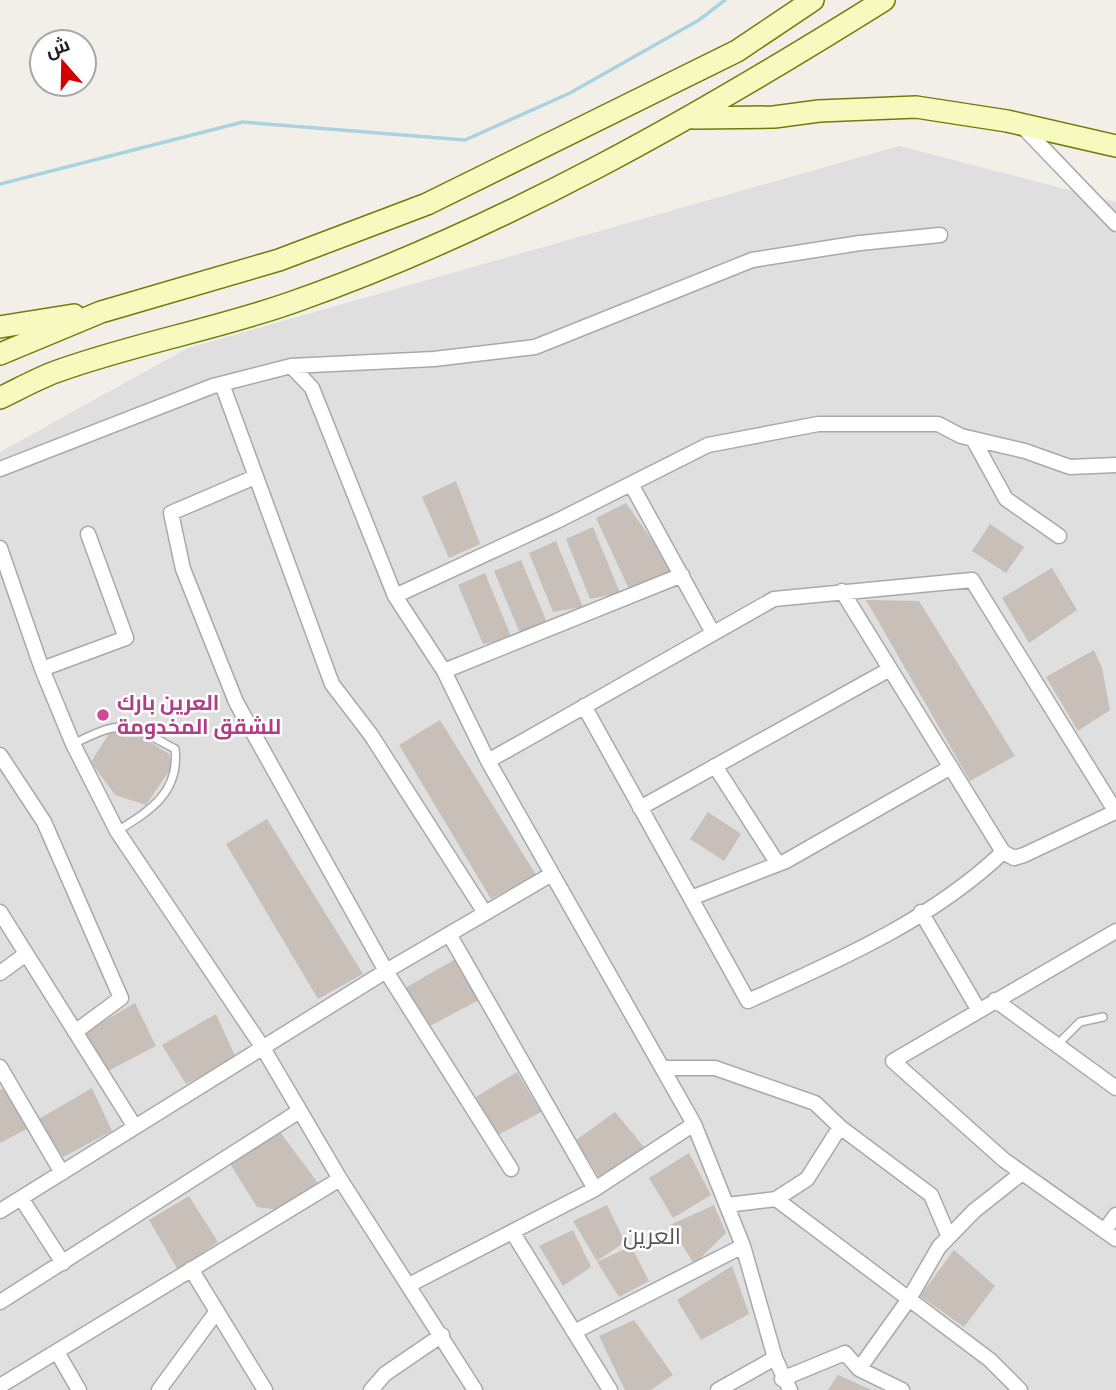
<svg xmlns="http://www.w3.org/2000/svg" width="1116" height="1390" font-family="'Roboto Condensed',Cairo,sans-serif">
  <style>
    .residential { fill: #e0dfdf }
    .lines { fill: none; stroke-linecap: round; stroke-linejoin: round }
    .stream { stroke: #aad3df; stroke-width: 3.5 }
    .building { fill: #c7bfb8 }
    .lane-casing { stroke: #a9a9a9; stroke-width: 10 }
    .street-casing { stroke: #a9a9a9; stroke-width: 17 }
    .secondary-casing { stroke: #707d05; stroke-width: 24 }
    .lane { stroke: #fff; stroke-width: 7 }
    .street { stroke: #fff; stroke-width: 14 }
    .secondary { stroke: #f7fabf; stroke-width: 21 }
    .hotel-dot { fill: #d1479c; stroke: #fff; stroke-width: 2.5 }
    .labels { text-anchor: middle; stroke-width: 5; stroke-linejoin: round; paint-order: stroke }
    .hotel-label { font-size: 21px; font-weight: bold; fill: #b23c85; stroke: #fff; text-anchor: start }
    .neighbourhood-label { font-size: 23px; fill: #555; stroke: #fff }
  </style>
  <rect width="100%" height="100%" fill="#f2efe9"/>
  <!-- residential -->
  <path class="residential" d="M899,146L1116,202V1390H0V452L188,348Z"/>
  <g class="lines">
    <!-- stream -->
    <path class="stream" d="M0,184L243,122L465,140L570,93L699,20L725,0"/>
  </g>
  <!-- building -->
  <path class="building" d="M456,481L480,544L449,558L422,497Z
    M626,503L675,573L629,589L596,518Z
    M990,524L1024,547L1006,573L972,551Z
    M593,527L620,593L590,599L566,539Z
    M556,541L583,607L553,612L529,553Z
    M521,560L548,625L519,631L494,571Z
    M1052,568L1077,610L1029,643L1002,598Z
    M485,573L512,639L483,644L458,585Z
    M866,600L919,601L1015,756L970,781Z
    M1094,650L1102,668L1110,710L1078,731L1046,677Z
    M440,720L536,875L491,899L399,745Z
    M110,732L136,733L169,754L172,767L146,805L115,795L91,762Z
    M708,812L741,834L724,861L690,839Z
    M267,819L363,974L318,999L226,844Z
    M459,957L479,1000L430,1026L405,988Z
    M135,1003L156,1046L106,1072L82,1034Z
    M216,1014L236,1058L186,1084L162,1045Z
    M517,1072L541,1112L498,1135L476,1097Z
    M7,1086L27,1129L0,1143V1090Z
    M92,1088L112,1131L63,1157L39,1119Z
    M615,1112L649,1153L600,1179L576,1140Z
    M280,1132L321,1187L279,1210L257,1207L229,1162Z
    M689,1153L711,1195L673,1218L649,1178Z
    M189,1196L218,1242L178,1270L149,1220Z
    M607,1205L625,1242L597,1261L573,1221Z
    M714,1205L726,1233L694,1264L670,1225Z
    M573,1230L591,1267L563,1286L539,1246Z
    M631,1246L649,1281L619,1297L597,1262Z
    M954,1250L995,1286L964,1327L920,1296Z
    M732,1266L749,1314L701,1340L677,1300Z
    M634,1320L673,1375L651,1390H625L599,1336Z
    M838,1375L872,1390H828Z"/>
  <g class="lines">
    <defs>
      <path id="lane" d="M73,744C124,719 126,722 175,749C180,792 150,811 117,831
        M1056,1046L1080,1022L1103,1017"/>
      <path id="street" d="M1021,125L1116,224
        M291,366L312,388L395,596L444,671L488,761L694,1124L743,1246L775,1358L790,1390
        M222,384L332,684L371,735L485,913
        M973,439L1006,499L1059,536
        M0,469L213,386L291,366L434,359L535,347L752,260L860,243L940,235
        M255,477L171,513L183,569L236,702L386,971L511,1169
        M631,484L713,633
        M0,548L42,669L73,744L117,831L263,1048L340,1179L475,1390
        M842,591L1003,852L1014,858L1024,855L1115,812
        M395,596L557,521L708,445L818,424H938L961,436L1025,451L1070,467L1116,465
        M42,669L126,638L88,534
        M444,671L682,575
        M584,706L748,1001C837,961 932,920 1003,852
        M0,755L44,822L121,998L75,1032
        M488,761L774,599L972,580L1116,812
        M715,766L778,864
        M640,808L890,669
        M691,898L786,861L951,767
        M0,912L135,1127
        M921,912L978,1009
        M1116,931L893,1061L1004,1160L1116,1239
        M449,934L595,1189
        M0,973L26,954
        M995,1000L1116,1088
        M0,1067L62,1173
        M662,1068H715L815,1103L840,1127L931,1195L949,1237
        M21,1198L63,1263
        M776,1199L990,1360L1020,1390
        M727,1205L776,1199L807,1179L840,1127
        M0,1211L386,971L552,874
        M1105,1230L1116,1215
        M513,1233L610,1390
        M191,1269L265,1390
        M409,1285L595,1189L694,1124
        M0,1302L298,1112
        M574,1332L743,1246
        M57,1352L79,1390
        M859,1369L909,1299L939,1247L974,1211L1022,1173
        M782,1379L845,1353L859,1369L902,1390
        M0,1386L340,1179
        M159,1390L217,1311
        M371,1390L385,1374L442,1335
        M718,1390L775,1358"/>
      <path id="secondary" d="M694,118L774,117L819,111L916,107L1007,121L1116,146
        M0,327L74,315
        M0,354L101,312L279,260L427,204L737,51L813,0
        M0,398C19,389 38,378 58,371C136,343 218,329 296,301C505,227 697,117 884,0"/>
    </defs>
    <!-- lane casing -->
    <use href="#lane" class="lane-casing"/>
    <!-- street casing -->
    <use href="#street" class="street-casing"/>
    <!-- secondary casing -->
    <use href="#secondary" class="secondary-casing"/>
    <!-- lane -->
    <use href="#lane" class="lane"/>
    <!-- street -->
    <use href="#street" class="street"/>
    <!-- secondary -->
    <use href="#secondary" class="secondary"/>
  </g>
  <!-- markers -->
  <circle class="hotel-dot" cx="103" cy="715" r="7"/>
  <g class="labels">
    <!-- hotel labels -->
    <g class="hotel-label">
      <text x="117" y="710">العرين بارك<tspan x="117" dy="24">للشقق المخدومة</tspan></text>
    </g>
    <!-- neighbourhood labels -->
    <g class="neighbourhood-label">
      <text x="652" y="1244">العرين</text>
    </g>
  </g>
  <!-- north arrow -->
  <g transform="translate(63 63) rotate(340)"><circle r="33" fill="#ffffff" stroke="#a7a7a7" stroke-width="2"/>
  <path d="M0-5L12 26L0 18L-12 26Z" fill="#d40000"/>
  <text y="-10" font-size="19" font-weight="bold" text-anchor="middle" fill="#222222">ش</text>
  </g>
</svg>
